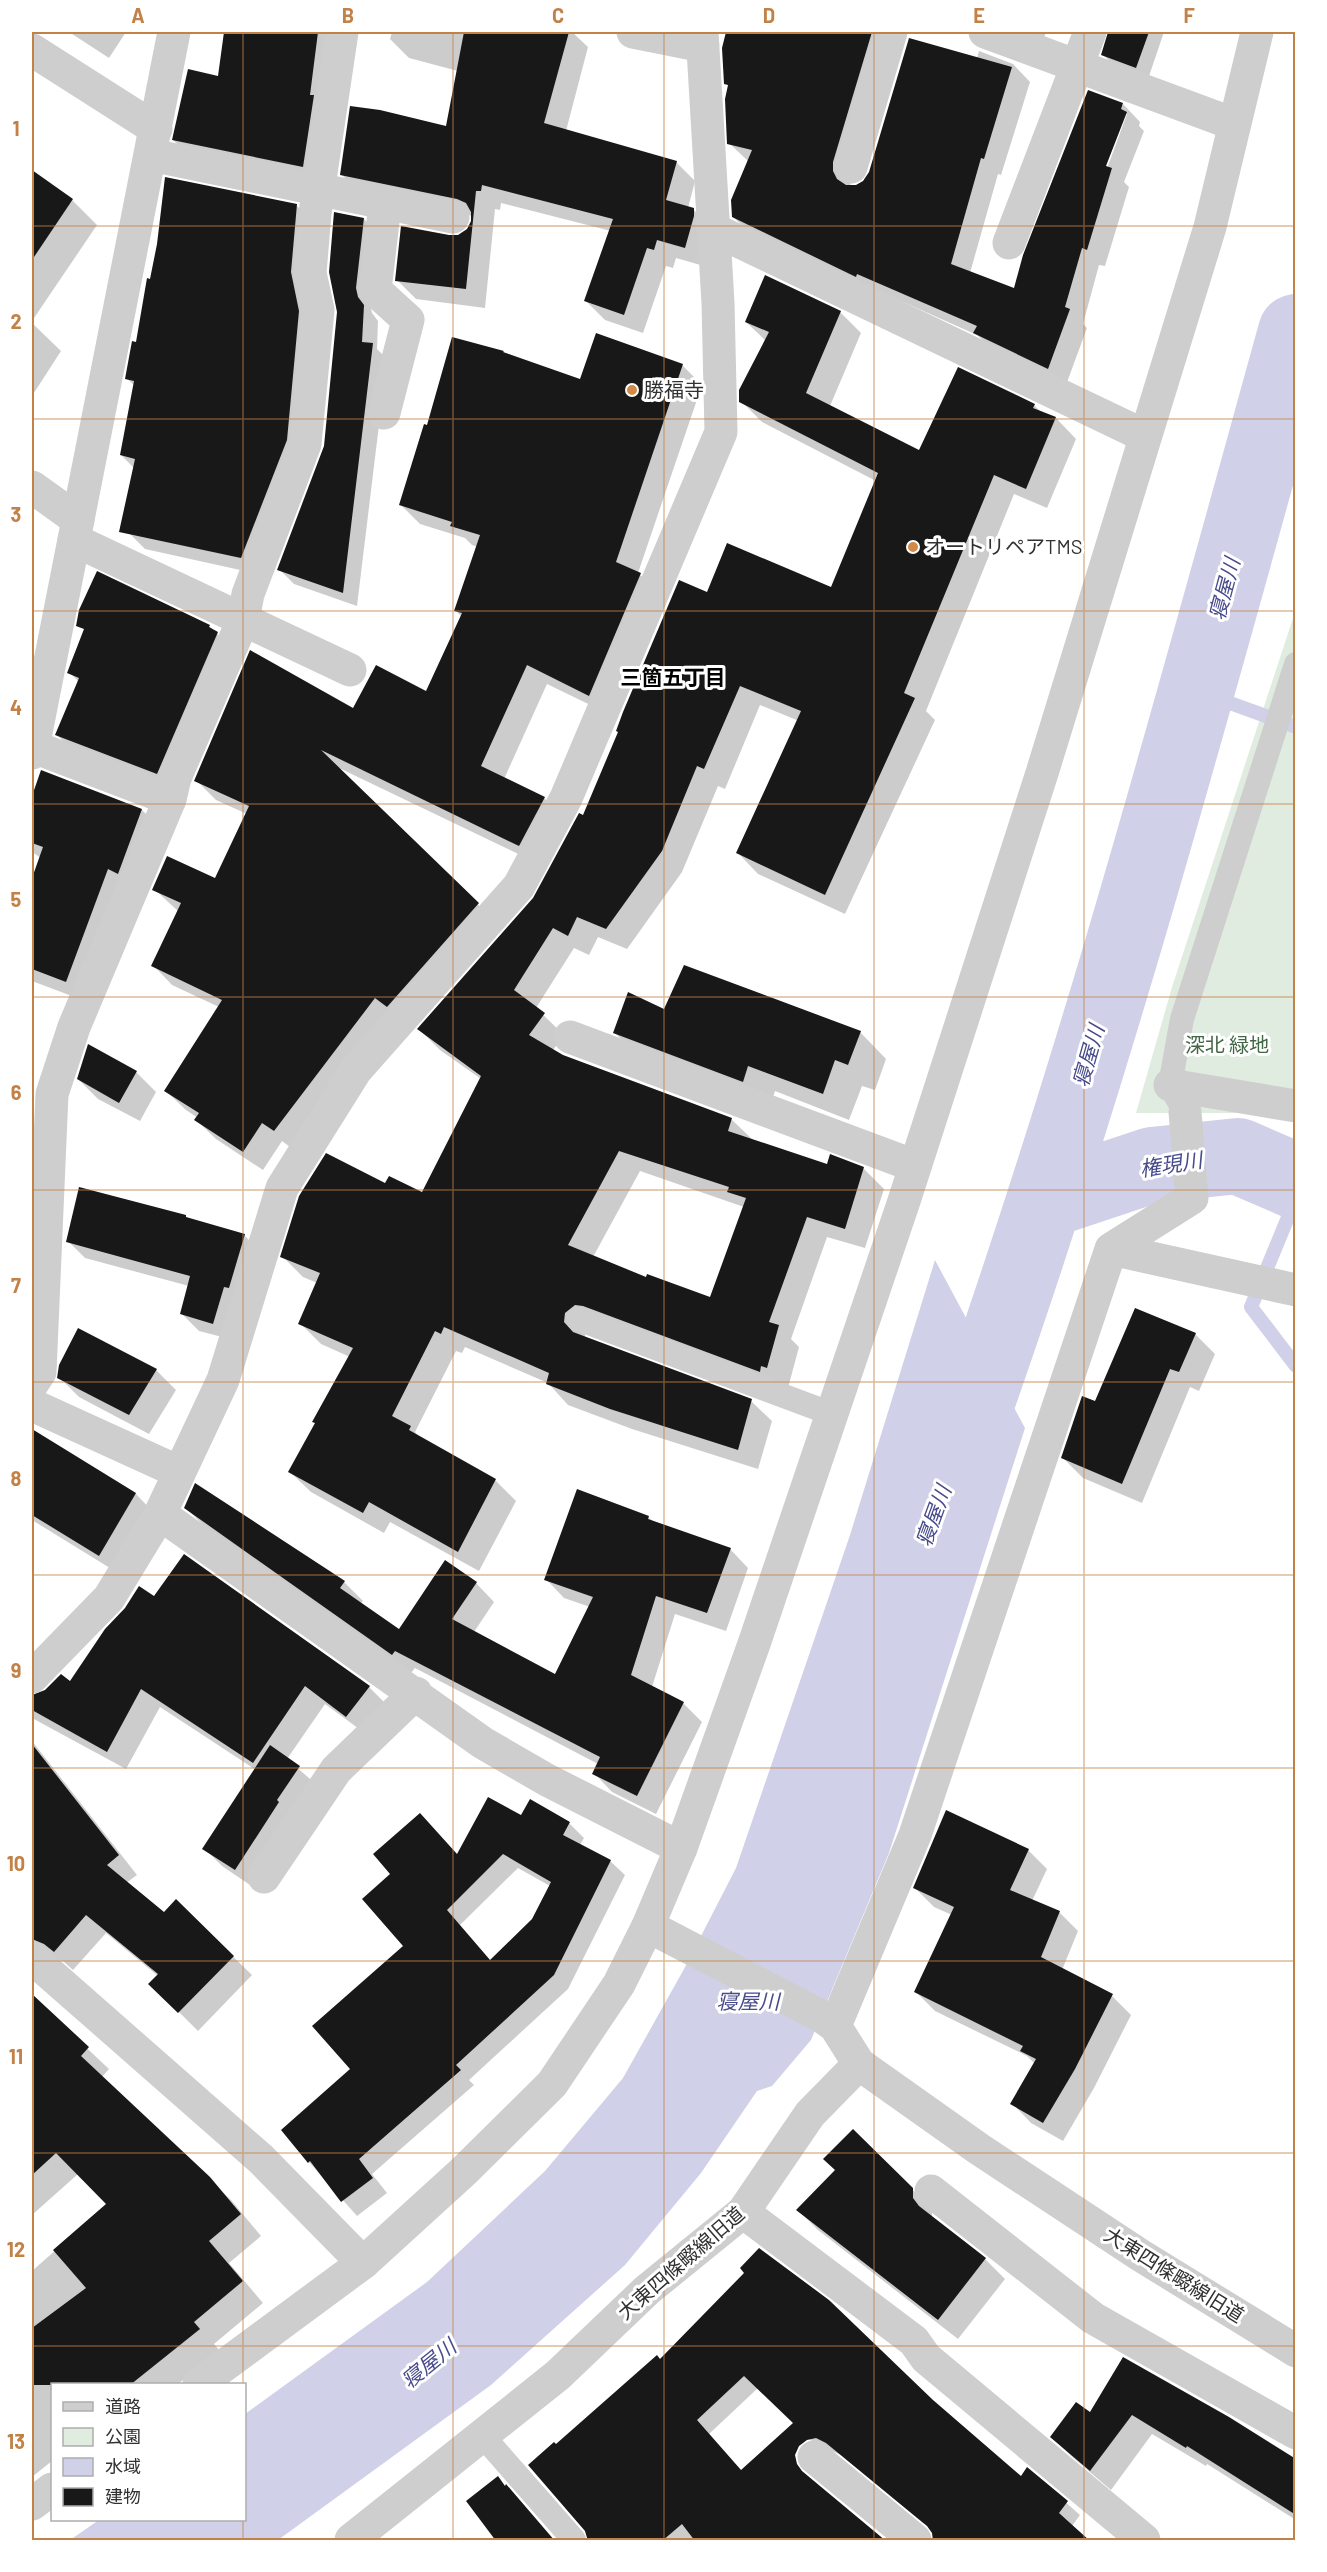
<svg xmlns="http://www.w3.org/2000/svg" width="1327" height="2572" font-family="Barlow,'Noto Sans JP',sans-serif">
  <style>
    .green { fill: #e1ece1 }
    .water { fill: #d0d1e9 }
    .shadow { fill: #0003; fill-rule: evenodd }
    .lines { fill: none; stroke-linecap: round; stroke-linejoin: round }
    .stream { stroke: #d0d1e9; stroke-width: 14 }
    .river { stroke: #d0d1e9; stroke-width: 76 }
    .building { fill: #181818; fill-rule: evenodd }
    .service { stroke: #cecece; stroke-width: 24 }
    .pedestrian { stroke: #cecece; stroke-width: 33 }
    .minor { stroke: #cecece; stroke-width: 33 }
    .tertiary { stroke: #cecece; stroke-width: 33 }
    .grid { fill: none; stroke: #c28147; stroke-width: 1.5; stroke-opacity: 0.55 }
    .poi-dot { fill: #d28a49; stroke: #fff; stroke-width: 2 }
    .labels { text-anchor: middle; stroke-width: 6; stroke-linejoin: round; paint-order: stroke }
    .poi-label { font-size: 20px; fill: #313131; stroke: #fff; text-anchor: start }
    .park-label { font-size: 20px; fill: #436846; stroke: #fff }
    .street-label { font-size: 20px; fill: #313131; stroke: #fff }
    .water-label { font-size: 21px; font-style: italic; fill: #474b8b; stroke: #fff }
    .neighbourhood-label { font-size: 21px; font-weight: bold; fill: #000; stroke: #fff }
    .neatline { fill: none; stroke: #c28147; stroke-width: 2 }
    .grid-label { font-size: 20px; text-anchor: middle; font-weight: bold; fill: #c28147 }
  </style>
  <rect width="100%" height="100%" fill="#fff"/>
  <!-- green -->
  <path class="green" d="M1295,612V1121L1257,1113H1136L1172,987Z"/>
  <!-- water -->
  <path class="water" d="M935,1260L1025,1428L889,1853L811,2040L772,2086L757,2091L701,2173L625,2265L491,2385L278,2540H70L99,2520H244L245,2414L427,2282L545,2171L623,2078L684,1969L736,1868L850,1535Z"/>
  <!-- shadow -->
  <path class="shadow" d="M69,32H126L109,58Z
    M225,32H337L320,183L191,157L173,140L219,77Z
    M392,32H572L588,47L566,131L676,162L695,181L688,208L693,209L712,228L704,266L676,258L673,268L666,266L643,333L605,320L586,301L611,231L501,203L500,210L495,209L485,308L416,299L397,280L449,237L460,236L469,230L473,216L360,193L341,174L447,127L458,71L409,58L390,39Z
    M726,32H874L889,47L850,186L856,187L865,181L977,58L979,51L1013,64L1030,82L1001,175L998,174L970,273L1015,290L1123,104L1140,122L1139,126L1144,131L1124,182L1129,187L1105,266L1099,265L1083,324L1087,328L1066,385L993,350L977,335L751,234L733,217L749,162L729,143L733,72ZM1124,114H1127L1105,174L1102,173Z
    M1010,32H1046L1042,43Z
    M1110,32H1164L1148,79L1115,66L1103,55Z
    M32,172L72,200L97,225L32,321Z
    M297,206L313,222L302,456L258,574L145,549L129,533L137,471L121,455L135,386L126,378L137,344Z
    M364,219L378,234L370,304L372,313L378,321L377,349L387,359L357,606L294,584L279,569L325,446Z
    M840,312L861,333L830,406L920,452L1034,405L1041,412L1056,418L1076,439L1047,508L1014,494L926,711L935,720L845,914L758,874L738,853L799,721L760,705L725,789L718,786L682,872L627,949L598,937L589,955L574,948L536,1008L564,1035L553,1050L563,1056L731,1119L753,1140L828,1166L863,1168L884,1189L865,1248L827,1237L791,1339L799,1347L788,1388L585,1334V1338L751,1401L772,1421L758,1469L632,1429L568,1405L548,1383L465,1347L462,1353L456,1351L415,1432L420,1438L495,1480L516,1501L479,1571L390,1522L384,1533L311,1492L290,1472L350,1357L321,1344L300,1323L317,1283L303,1277L282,1256L386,1185L423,1194L481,1079L440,1050L419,1029L534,899L584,817L707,594L832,589L876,481L762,422L741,401L766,341L746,322ZM640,1171L744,1207L711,1299L647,1279L593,1257Z
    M32,323L61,351L32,396Z
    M453,338L503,352L581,381L682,365L702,385L638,573L660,594L609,714L547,684L504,779L544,798L564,818L539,864L337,767L497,923L294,1150L282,1141L263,1170L216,1139L196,1120L198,1118L186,1110L166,1091L219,1007L172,985L153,965L178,911L154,889L216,880L247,814L216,800L196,780L354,710L426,693L462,617L455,610L478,547L472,545L465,538L420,524L401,505L428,426Z
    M109,579L209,626L242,658L182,798L81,759L56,734L79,682L69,672L70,664Z
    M42,772L142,810L161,829L85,1001L32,981V882L41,858L32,852V800Z
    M665,1011L860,1032L886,1059L875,1090L862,1086L849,1120L775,1091L770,1107L642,1060L615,1033Z
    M136,1072L156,1092L140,1121L98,1099L78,1079Z
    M185,1216L189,1219L244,1235L261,1252L230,1339L199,1331L182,1314L189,1286L85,1258L68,1241Z
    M1195,1334L1215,1354L1199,1391L1190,1387L1142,1503L1083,1478L1063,1458L1096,1403Z
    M156,1370L176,1390L149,1434L79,1397L59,1377Z
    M32,1431L136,1494L154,1513L118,1573L32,1520Z
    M185,1507L344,1582L363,1601L360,1604L399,1631L476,1583L494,1602L474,1632L556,1676L590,1607L564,1598L546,1579L648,1517L655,1523L730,1549L748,1568L726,1631L675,1614L652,1687L683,1703L702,1722L656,1814L612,1792L594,1773L598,1764L415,1668L411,1673L204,1526Z
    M154,1598L369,1687L387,1705L366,1734L325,1704L287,1759L317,1785L253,1887L222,1866L204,1848L256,1770L160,1707L126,1769L32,1718V1649L51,1668L32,1691V1697L70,1683Z
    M32,1741L137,1875L126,1883L164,1914L176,1901L252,1975L198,2031L151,1984L158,1976L106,1933L73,1970L64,1962L53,1958L32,1940V1873L37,1867L32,1863Z
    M521,1817L569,1823L584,1838L580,1845L610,1861L625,1875L568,1989L469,2080L474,2085L372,2174L387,2193L357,2216L309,2162L353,2069L405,1946L458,1856ZM518,1868L550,1886L534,1920L491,1961L460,1925Z
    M1028,1850L1047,1869L1032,1901L1059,1912L1078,1931L1062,1970L1112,1996L1131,2015L1094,2088L1063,2141L1031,2123L1012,2103L1035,2064L1027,2056L935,2011L916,1992L952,1915L934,1907L915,1888Z
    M42,2006L109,2069L102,2077L231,2200L261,2236L229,2263L263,2303L214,2344L220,2351L178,2384H52V2461L32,2477V2271L108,2204L78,2174L32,2215V2017Z
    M853,2131L932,2209V2218L985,2259L1005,2279L958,2339L818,2230L798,2210L837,2170Z
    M1124,2359L1296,2461V2520L1207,2464L1206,2466L1152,2434L1111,2490L1071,2456L1052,2437L1090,2414Z
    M660,2360L932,2401L1021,2478L1028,2469L1080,2515L1072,2526L917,2511L924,2524L841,2455L832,2451L823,2452L758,2388L709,2434L754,2485L691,2540H588L556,2446Z"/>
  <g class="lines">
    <!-- stream -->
    <path class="stream" d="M1197,691L1296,727
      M1296,1198L1251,1307L1296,1366"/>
    <!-- river -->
    <path class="river" d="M1047,1200L1152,1165L1238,1156L1296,1181
      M955,1463C1089,1092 1191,711 1296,332"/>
  </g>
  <!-- building -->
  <path class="building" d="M224,32H318L310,95H314L303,167L172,140L188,69L218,76Z
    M464,32H569L544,123L677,161L666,200L694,208V216L685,248L657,240L654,250L647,248L624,315L584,301L613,219L482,185L481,191H476L466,289L395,281L401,226L449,235H458L467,229L471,221V212L466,203L457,199L340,175L350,106L380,110L446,126Z
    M726,32H872L833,162V171L837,179L846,185H856L863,181L869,172L909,38L1012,67L984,159L981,158L951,264L1014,288L1023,255L1088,90L1123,103L1121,109L1127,112L1106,166L1112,168L1087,250L1082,248L1065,307L1070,309L1048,369L973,333L977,326L857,274L856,277L732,217L731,200L752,150L727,144L725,99L728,85L724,84L722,48Z
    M1108,32H1149L1136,68L1101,55Z
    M32,170L73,199L32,260Z
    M165,177L297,204L291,272L299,311L287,440L241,558L119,532L135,459L120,455L134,381L125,379L132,341L136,342L147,278L150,279L157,244Z
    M334,212L364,218L356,288L358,297L364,305L362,342L373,343L343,593L277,570L324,446L337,312L329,272Z
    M765,275L841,311L806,393L919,450L958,367L1035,404L1033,408L1056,417L1026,489L994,475L904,693L915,698L825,895L736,853L801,711L740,686L704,769L697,766L662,851L606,929L577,917L568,936L553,928L514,990L545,1013L529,1035L563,1055L732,1118L728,1131L827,1164L830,1154L864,1167L845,1229L807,1217L769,1322L779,1325L767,1368L761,1366L760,1372L583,1306L575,1305L565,1313L564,1322L573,1332L752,1399L738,1450L610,1409L546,1384L549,1373L444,1327L441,1334L435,1331L392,1416L411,1426L409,1430L496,1479L458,1552L369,1502L363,1513L288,1472L315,1423L312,1422L353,1348L298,1324L320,1273L280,1257L299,1196L326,1153L385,1183L389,1176L422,1192L481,1076L417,1029L533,898L579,813L583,815L618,732L616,731L623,712L679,580L707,592L727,543L831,587L878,473L739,402V390L769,332L745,322ZM619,1151L729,1187L727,1192L746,1198L710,1297L647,1274L646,1277L568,1245Z
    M596,333L683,364L616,562L641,573L589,696L527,665L481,766L545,797L519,846L321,750L479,903L387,1007L375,998L274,1131L262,1123L243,1152L194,1120L199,1113L164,1091L222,1000L151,966L181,903L152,890L167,856L215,878L249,806L194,781L250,650L353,708L376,665L426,691L462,613L454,611L480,535L450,526L452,522L399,505L424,424L427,425L452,337L504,351L503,352L580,379Z
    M97,571L210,625L209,627L218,632L157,774L55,735L79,678L67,673L84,629L76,626L79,610Z
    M41,770L142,809L118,874L108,869L66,982L32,969V878L43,847L32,843V796Z
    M684,965L861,1031L848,1065L835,1060L823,1094L748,1066L743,1082L613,1033L628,992L664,1009Z
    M88,1044L137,1071L119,1103L77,1079Z
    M79,1187L186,1215V1217L245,1234L229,1288L224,1287L213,1324L180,1314L190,1276L66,1242Z
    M1135,1308L1196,1333L1179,1372L1170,1369L1122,1484L1061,1458L1082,1396L1095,1401Z
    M78,1328L157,1369L129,1415L57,1378L59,1365Z
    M32,1429L136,1493L99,1556L32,1515Z
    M195,1483L345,1581L340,1588L399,1629L445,1560L477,1582L452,1619L555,1674L593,1597L544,1580L577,1489L649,1516L648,1519L731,1548L707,1613L656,1596L631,1675L684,1702L637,1796L592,1774L600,1757L395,1651L392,1655L184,1508Z
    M184,1554L370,1686L346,1717L305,1686L253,1763L141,1689L107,1752L32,1710V1695L45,1690L61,1674L70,1681L105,1629L125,1608L139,1586L154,1596Z
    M32,1744L119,1855L107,1865L164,1912L176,1899L234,1956L178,2013L148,1984L158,1974L86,1915L54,1952L44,1944L32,1939Z
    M270,1745L300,1766L277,1800L279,1802L235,1870L202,1849Z
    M488,1797L521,1815L530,1799L570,1822L563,1835L611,1860L554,1975L456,2065L461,2070L359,2159L373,2178L341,2202L310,2161L308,2163L281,2130L350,2069L312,2026L403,1946L362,1899L390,1874L373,1854L420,1813L457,1854ZM503,1854L551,1882L532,1919L490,1960L447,1910Z
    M946,1810L1029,1849L1010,1890L1060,1911L1041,1957L1113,1994L1075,2069L1043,2123L1010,2104L1036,2059L1020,2051L1023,2046L914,1992L954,1907L913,1888Z
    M32,1994L89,2047L81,2056L210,2177L241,2214L209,2241L243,2281L194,2322L200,2329L130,2385H32V2328L86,2288L53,2250L106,2204L56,2153L32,2175Z
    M853,2129L913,2188V2198L919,2206L986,2258L938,2320L796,2210L835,2170L823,2159Z
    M759,2248L829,2300L933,2400L1021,2476L1027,2467L1068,2501L1059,2513L1090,2541H933L932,2533L927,2526L826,2443L816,2438L807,2440L799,2446L795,2455L797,2464L802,2471L886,2541H695L682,2524L662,2541H588L585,2531L528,2465L554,2442L556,2444L657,2355L660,2359L744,2273L740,2268ZM744,2376L793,2423L741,2470L697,2420Z
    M1123,2357L1229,2417L1296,2459V2515L1187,2446L1186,2448L1132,2415L1090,2471L1050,2437L1076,2402L1090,2412Z
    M498,2476L505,2486L506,2484L555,2541H496L466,2501Z"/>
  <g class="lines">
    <!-- service -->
    <path class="service" d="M1178,1100L1170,1085L1182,1019L1296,664
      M578,1319L832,1414
      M482,2435L574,2540"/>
    <!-- pedestrian -->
    <path class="pedestrian" d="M1170,1085L1296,1106
      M32,1384L40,1372L52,1094L74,1027L170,799L175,778L243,620L248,594L305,444L318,310L310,273L315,213L342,32"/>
    <!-- minor -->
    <path class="minor" d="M633,32L703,46
      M985,32L1234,124
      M32,50L156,129
      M151,155L453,217
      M851,167L891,32
      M713,229L1145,436
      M1009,243L1090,32
      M384,413L408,320L375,290L385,204
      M32,487L78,520
      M74,540L350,670
      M34,747L170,799
      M570,1037L915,1166
      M1111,1249L1296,1290
      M32,1405L179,1472
      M160,1514L483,1743L547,1780L681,1848
      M32,1677L109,1598L160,1514L223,1380L282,1188L356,1070L519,886L566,798L721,432L718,303L702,32
      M264,1877L336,1770L416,1693
      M648,1926L821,2016L835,2026L859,2064L979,2149L1140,2255L1296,2351
      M32,1958L261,2159L363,2263
      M835,2026L915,1835L1111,1249L1192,1198L1185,1112
      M931,2191L1093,2318L1296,2433
      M743,2212L914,2341L926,2358L1144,2540
      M814,2457L915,2540"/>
    <!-- tertiary -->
    <path class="tertiary" d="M32,753L174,32
      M199,2384L363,2263L464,2171L552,2084L619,1984L648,1926L681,1848L755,1641L904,1201L1042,773L1210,227L1257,32
      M32,2504L52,2489
      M351,2540L558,2375L647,2290L743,2212L810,2114L859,2064"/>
  </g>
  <!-- grid -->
  <path class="grid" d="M243,32V2384M453,32V2540M664,32V2540M874,32V2540M1084,32V2540M32,226H1296M32,419H1296M32,611H1296M32,804H1296M32,997H1296M32,1190H1296M32,1382H1296M32,1575H1296M32,1768H1296M32,1961H1296M32,2153H1296M32,2346H1296M243,2520V2540"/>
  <!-- markers -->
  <g class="poi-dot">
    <circle cx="632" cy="390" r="6"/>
    <circle cx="913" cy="547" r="6"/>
  </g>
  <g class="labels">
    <!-- poi labels -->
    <g class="poi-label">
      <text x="644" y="397">勝福寺</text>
      <text x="925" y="554">オートリペアTMS</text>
    </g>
    <!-- park labels -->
    <g class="park-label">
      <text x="1227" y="1052">深北 緑地</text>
    </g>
    <!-- street labels -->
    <g class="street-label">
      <text transform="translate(681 2263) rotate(-41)" y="7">大東四條畷線旧道</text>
      <text transform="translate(1174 2275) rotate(32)" y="7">大東四條畷線旧道</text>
    </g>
    <!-- water labels -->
    <g class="water-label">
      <text transform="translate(1225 589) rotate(-75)" y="7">寝屋川</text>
      <text transform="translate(1089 1056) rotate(-74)" y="7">寝屋川</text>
      <text transform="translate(1171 1165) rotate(-9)" y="7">権現川</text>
      <text transform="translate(934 1516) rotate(-70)" y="7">寝屋川</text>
      <text x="748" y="2009">寝屋川</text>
      <text transform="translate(429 2364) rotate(-39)" y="7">寝屋川</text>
    </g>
    <!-- neighbourhood labels -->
    <g class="neighbourhood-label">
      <text x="673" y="685">三箇五丁目</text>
    </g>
  </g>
  <!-- border -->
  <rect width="1327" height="2572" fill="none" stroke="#ffffff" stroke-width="66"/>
  <!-- legend -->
  <rect x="51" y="2383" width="195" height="138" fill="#ffffff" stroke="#adadad" stroke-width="1.5"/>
  <rect x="63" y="2402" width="30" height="9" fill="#cecece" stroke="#adadad" stroke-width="1.5"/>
  <text x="105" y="2413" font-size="18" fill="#313131">道路</text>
  <rect x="63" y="2428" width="30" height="18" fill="#e1ece1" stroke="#adadad" stroke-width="1.5"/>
  <text x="105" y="2443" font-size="18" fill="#313131">公園</text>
  <rect x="63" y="2458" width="30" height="18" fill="#d0d1e9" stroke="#adadad" stroke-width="1.5"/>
  <text x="105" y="2473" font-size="18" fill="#313131">水域</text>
  <rect x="63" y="2488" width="30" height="18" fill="#181818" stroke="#adadad" stroke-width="1.5"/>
  <text x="105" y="2503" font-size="18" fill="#313131">建物</text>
  <rect x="33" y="33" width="1261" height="2506" class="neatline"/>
  <g class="grid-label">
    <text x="138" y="23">A</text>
    <text x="348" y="23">B</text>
    <text x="558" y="23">C</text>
    <text x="769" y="23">D</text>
    <text x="979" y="23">E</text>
    <text x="1189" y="23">F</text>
    <text x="16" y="136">1</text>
    <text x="16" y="329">2</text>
    <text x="16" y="522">3</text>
    <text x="16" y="715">4</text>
    <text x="16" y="907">5</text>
    <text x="16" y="1100">6</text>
    <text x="16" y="1293">7</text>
    <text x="16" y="1486">8</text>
    <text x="16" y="1678">9</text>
    <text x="16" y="1871">10</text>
    <text x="16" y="2064">11</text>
    <text x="16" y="2257">12</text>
    <text x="16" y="2449">13</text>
  </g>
</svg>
